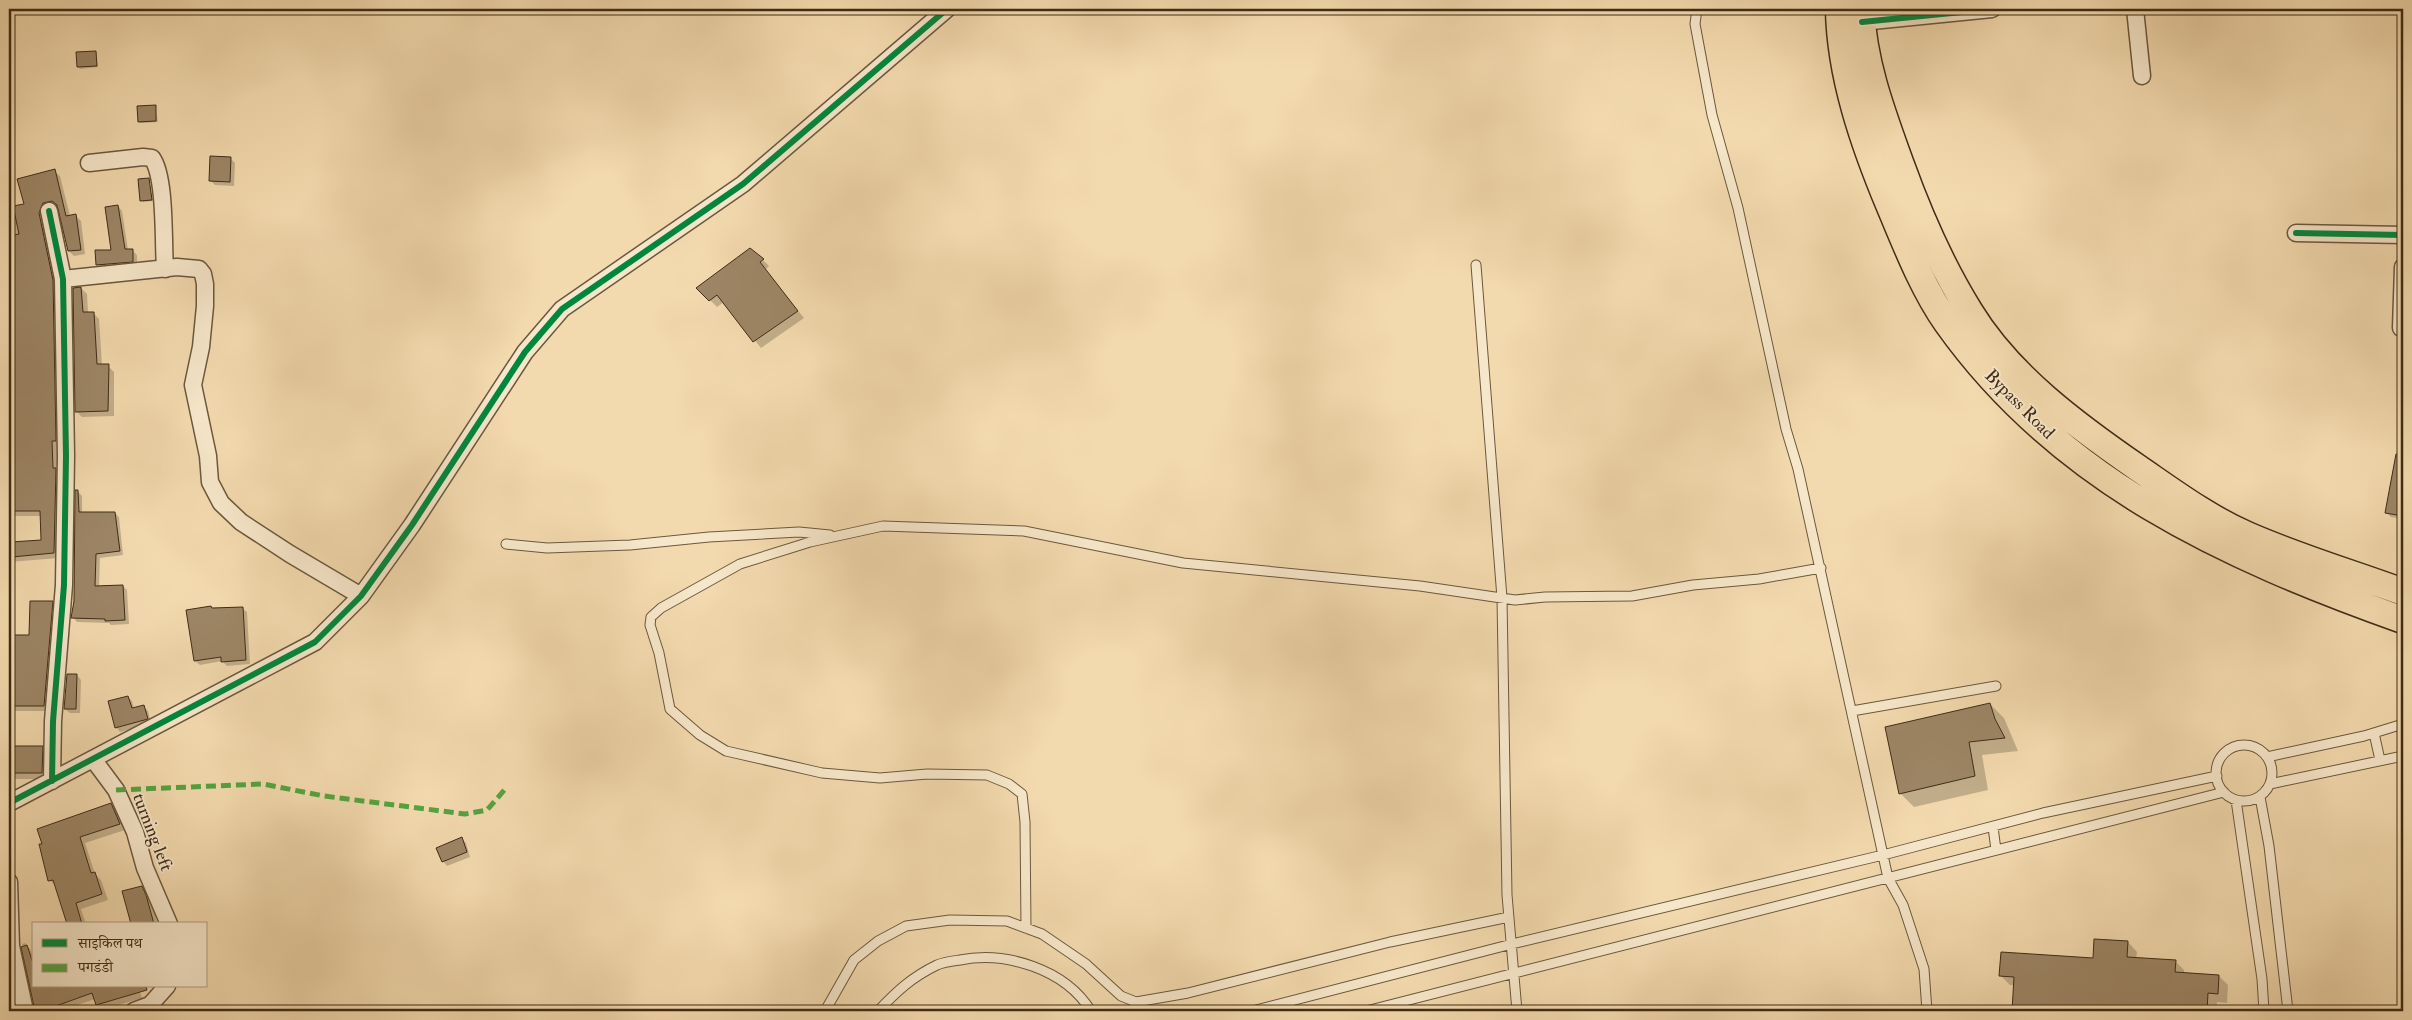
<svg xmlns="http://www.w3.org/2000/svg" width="2412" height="1020" font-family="'IM FELL Double Pica','Noto Serif Devanagari',serif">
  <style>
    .shadow { fill: #0003 }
    .building { fill: #9d8666; stroke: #3f2c17 }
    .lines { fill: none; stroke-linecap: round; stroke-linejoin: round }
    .lane-casing { stroke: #6c583d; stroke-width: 11 }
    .street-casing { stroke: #6c583d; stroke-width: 19 }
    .primary-casing { stroke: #3f2c17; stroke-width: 29 }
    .lane { stroke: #f7e7ca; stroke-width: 9 }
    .street { stroke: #f7e7ca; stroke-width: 16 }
    .primary { stroke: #f3daae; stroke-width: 26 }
    .quiet { stroke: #54a440; stroke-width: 5; stroke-dasharray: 10 5; stroke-linecap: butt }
    .cycleway-casing { stroke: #f7e7ca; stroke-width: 9 }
    .cycleway { stroke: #00873e; stroke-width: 6 }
    .labels { text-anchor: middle; stroke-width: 4; stroke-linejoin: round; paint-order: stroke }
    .street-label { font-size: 18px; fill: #3f2c17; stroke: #f7e7ca }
  </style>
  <rect width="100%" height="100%" fill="#f3daae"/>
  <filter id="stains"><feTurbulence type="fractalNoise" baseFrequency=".004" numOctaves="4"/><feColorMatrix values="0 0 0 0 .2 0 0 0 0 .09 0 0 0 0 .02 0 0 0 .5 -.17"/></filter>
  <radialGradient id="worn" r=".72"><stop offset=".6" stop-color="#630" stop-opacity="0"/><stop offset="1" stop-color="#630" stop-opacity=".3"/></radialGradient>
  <!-- shadow -->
  <path class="shadow" d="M95,52L98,67L80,69L78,67Z
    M155,106L158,122L141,123L139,121Z
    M230,158L235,163L234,186L215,185L210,180Z
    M54,171L60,176L70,216H76L81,221L85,254L74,256L69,251L58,206L48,208L58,286L60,446H57L59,558L9,562V544L42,541L41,516H9V213L16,212L25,205Z
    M149,180L153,201L143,202L141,200Z
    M118,206L122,211L128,250H132L137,255V266L102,269L97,265V252L112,251Z
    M763,260L769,266L765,270L804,318L761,348L724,302L717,307L698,288Z
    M81,288L87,294L88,313H93L99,319L102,365L108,366L114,372V416L82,417L76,411Z
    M2394,471L2403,473V519L2391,517L2387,513Z
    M78,492L82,496V514L115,513L119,517L123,555L100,558L99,587L123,586L127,590L129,624L111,625L109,623L77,622L73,617Z
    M52,602L57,608L49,711H9V636H31Z
    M242,608L247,612L250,664L227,666L222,661L200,665L195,661L213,610Z
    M77,675L81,680L80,713H70L65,709Z
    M128,697L132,701L134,709L144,707L148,711L151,723L120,732L116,727Z
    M1990,704L2004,718L2018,751L1982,755L1988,790L1914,807L1900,793Z
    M9,747H42L49,754V779H9Z
    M111,805L117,811L125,830L85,843L95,874L101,880L108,900L81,909L86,924H69L57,886L49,880L40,845Z
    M462,839L466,843L470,857L447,866L443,861Z
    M141,887L148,894L158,924H134Z
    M2128,942L2137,952L2136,959L2175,961L2184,970V973L2219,976L2228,985L2227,1003L2217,1002V1011H2013L2015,985H2010L2001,976L2094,960Z
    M25,943L30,949L34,959V986H138L142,998L102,1010L95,999L60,1011H36L22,944Z"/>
  <!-- building -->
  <path class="building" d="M96,51L97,66L77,67L76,52Z
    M156,105V121L138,122L137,106Z
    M210,156L231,157L230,182L209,181Z
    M55,169L66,216L76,214L81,250L68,251L57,205L52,201L43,203L39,213L53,280L56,441H52L53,468H56L54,553L12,557L11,542L41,540L40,511H9V406H11L9,388V236L19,234L13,206L24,204L17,179Z
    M149,178L152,200L140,201L138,179Z
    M118,205L125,249H133V262L96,265L95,250H111L105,207Z
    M750,248L764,259L760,262L798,311L753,342L717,295L709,301L696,288Z
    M81,287L83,312H94L97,364H109L108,411L75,412L73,288Z
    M2396,454L2403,455V516L2385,513Z
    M75,490H78L79,512H115L120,551L96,554L95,586L123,585L125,620L105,621V619L71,618L74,601Z
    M30,601H53L44,706H9V635H29Z
    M211,606L212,608L243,607L246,660L221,662V657L194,661L186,610Z
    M67,674H77L76,709H64Z
    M128,696L132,708L144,705L148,719L115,728L108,701Z
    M1990,703L1995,719L2005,738L1969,742L1975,776L1899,794L1885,727Z
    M9,746H43L42,773H9Z
    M111,803L120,824L80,837L91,873L95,872L102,894L76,903L82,924H67L53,880L48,881L39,844H42L37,829Z
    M462,837L467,852L442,862L436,848Z
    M142,886L146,895L154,924H131L122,891Z
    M2094,939L2128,941L2127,957L2176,960L2175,972L2219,975L2218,994L2208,993L2207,1011H2012L2014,977L1999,976L2001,952L2093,958Z
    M27,945L34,966V986H146L147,990L96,1005L92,993L42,1011H35L21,947Z"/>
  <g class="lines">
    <defs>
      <path id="lane" d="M1697,9L1695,24L1712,115L1738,208L1786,429L1798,469L1888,878L1903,905L1924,969L1927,1011
        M1476,265L1502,598L1507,895L1517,1011
        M506,544L547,548L630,545L709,537L799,532L830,535
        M1852,711L1996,686
        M2374,733L2380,760
        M2216 773a28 28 0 1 1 56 0a28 28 0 1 1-56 0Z
        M2267,757L2364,736L2403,724
        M2270,784L2403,756
        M2260,797L2269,846L2288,1011
        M2236,800L2262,979L2264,1011
        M1993,827L1996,850
        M1026,928L1025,822L1022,794L1009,784L987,775L927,774L880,778L822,773L726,751L700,735L670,709L659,653L650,625L651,617L661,608L740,564L810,542L883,526L1024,531L1183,563L1420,586L1515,600L1545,597L1632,596L1693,585L1759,579L1821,568
        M825,1011L854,960L878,941L906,926L950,920L1007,921L1042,934L1086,964L1121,996L1136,1002L1188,993L1390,942L1509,917
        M878,1011C897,991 912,977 937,965C944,962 953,961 960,960C1006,951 1065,969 1091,1011
        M1252,1011L1512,944L1883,855L2043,813L2217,776
        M1366,1011L2224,792"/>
      <path id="street" d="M2135,9L2142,76
        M1862,22L1992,9
        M89,163L143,157L152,158C166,177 163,243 165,269
        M49,211L63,279L66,456L64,585L53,721L52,781
        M2296,233L2403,235
        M63,279L177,267L199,269L203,274L205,284V306L201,347L193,385L208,456L210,482L221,503L241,522L290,554L361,596
        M2401,328L2403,267
        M93,759L116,790L135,832L145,868L169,924
        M9,803L315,642L361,596L412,525L525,352L562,309L743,184L947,9
        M9,882L11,946L25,1011
        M134,1011L150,1005L167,986"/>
      <path id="primary" d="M1839,9C1840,76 1864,145 1890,207C1906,245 1923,289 1947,323C2059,481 2226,557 2403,620
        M1861,9C1863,63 1883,115 1901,165C1919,215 1942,267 1970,312C2009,376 2077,426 2138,468C2173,492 2208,518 2247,535C2297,557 2351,573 2403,592"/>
    </defs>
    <!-- lane casing -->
    <use href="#lane" class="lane-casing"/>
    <!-- street casing -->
    <use href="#street" class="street-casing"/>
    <!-- primary casing -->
    <use href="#primary" class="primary-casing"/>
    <!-- lane -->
    <use href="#lane" class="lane"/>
    <!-- street -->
    <use href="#street" class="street"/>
    <!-- primary -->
    <use href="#primary" class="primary"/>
    <!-- quiet -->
    <path class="quiet" d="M116,790L263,784L324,796L465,814L487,810L507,787"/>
    <defs>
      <path id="cycleway" d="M1862,22L1992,9
        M49,211L63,279L66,456L64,585L53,721L52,781
        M2296,233L2403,235
        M9,803L315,642L361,596L412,525L525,352L562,309L743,184L947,9"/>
    </defs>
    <!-- cycleway casing -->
    <use href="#cycleway" class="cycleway-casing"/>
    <!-- cycleway -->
    <use href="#cycleway" class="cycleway"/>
  </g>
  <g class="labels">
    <!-- street labels -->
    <g class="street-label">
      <text transform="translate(2020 404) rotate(45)" y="6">Bypass Road</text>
      <text transform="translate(153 832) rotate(69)" y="6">turning left</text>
    </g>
  </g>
  <!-- margin -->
  <rect width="2412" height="1020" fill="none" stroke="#f3daae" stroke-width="30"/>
  <rect x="10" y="10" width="2392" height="1000" fill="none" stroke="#3f2c17" stroke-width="2.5"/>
  <rect x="15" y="15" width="2382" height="990" fill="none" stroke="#3f2c17"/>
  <!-- legend -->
  <rect x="32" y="922" width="175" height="65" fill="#f7e7ca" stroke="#ad9c82"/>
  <rect x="42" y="939" width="25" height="8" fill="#00873e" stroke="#ad9c82"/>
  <text x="78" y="948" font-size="15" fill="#3f2c17">साइकिल पथ</text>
  <rect x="42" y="964" width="25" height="8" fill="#54a440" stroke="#ad9c82"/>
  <text x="78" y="972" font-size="15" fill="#3f2c17">पगडंडी</text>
  <rect width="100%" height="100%" filter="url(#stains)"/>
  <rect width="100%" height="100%" fill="url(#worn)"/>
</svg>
